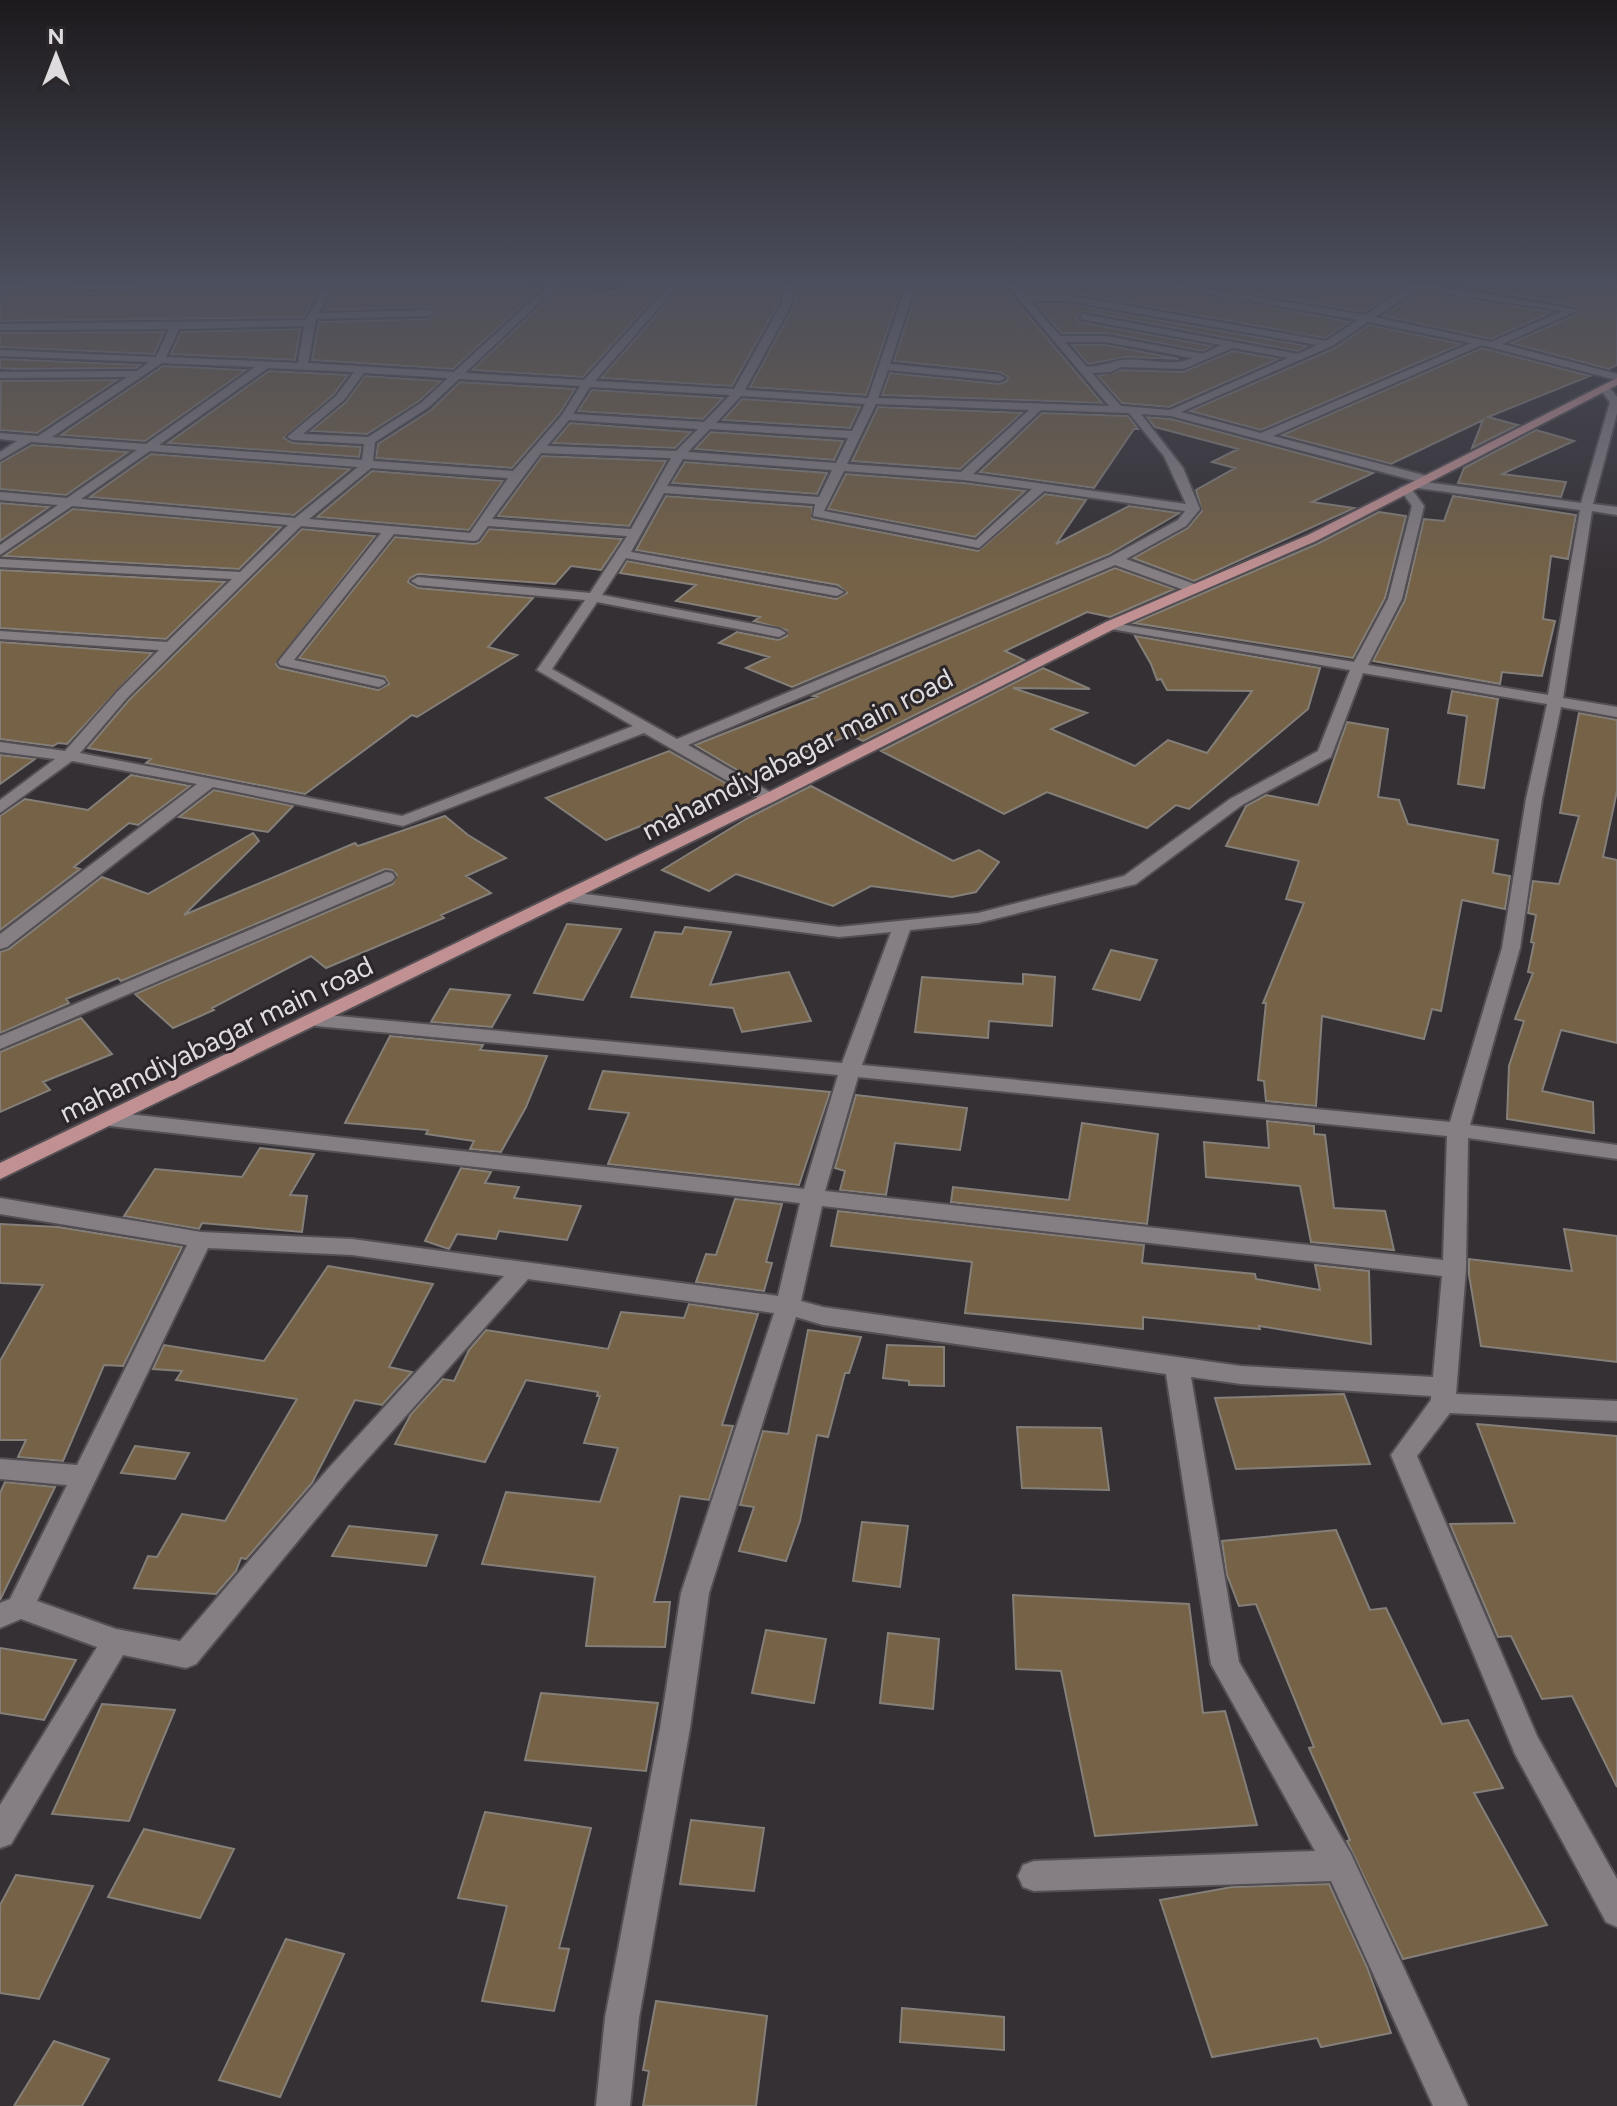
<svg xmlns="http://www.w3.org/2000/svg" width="1617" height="2106" font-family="Figtree,sans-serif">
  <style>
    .building { fill: #756247; stroke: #847f79; stroke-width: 2 }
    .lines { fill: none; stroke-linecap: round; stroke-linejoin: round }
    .minor-casing { stroke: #534f53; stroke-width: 4 }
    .major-casing { stroke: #534f53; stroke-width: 4 }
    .highway-casing { stroke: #534f53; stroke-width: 4 }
    .minor { fill: #857f84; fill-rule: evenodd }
    .major { fill: #c09092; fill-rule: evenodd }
    .highway { fill: #e79c9c; fill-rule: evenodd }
    .labels { text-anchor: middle; stroke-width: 6; stroke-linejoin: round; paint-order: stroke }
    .street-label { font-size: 28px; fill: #dfdcdf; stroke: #2b262a }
  </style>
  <rect width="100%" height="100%" fill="#353034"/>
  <!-- building -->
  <path class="building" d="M290,280H324L304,317L0,321V296L56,282L73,291L92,293L287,283Z
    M339,280H534L527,288H541L453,369L312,360L319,322L429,319L437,314L429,307L324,310Z
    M799,280L904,281L866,395L750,387L794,306Z
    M998,280L1102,403L882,395L890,373L1000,384L1007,381L1008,377L1000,372L894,361L920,281Z
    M1060,280L1122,286L1123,280H1129L1350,322L1325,338L1068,292H1026L1020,285H1055Z
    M1172,280H1373L1400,288L1364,312Z
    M1432,280H1559L1617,290V365L1609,369L1511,343L1580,313V307Z
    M686,281L783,285L778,304L732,386L601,378Z
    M625,283L665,286L583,377L472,370L558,289L614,292Z
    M1419,292L1552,312L1491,339L1383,316Z
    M1037,304H1067L1307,346L1298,351L1084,311L1077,317L1079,322L1212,346L1203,351L1107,333H1061Z
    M1369,325L1461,344L1261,430L1190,411L1333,349Z
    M300,329L295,360L171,354L181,332Z
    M164,332L154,354L0,347V333Z
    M1072,345H1106L1179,359L1126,357L1088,364Z
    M1482,348L1590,376L1488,417L1518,425L1472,448L1483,420L1391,464L1282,435Z
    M1233,351L1278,359L1169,407L1122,403L1098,376L1122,370L1183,372Z
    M0,359L140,365L136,368L14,369L0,368Z
    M163,366L246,370L145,441L61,435Z
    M269,371L348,375L334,394L284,438L293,443L361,447L359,457L168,443Z
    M365,376L441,381L419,401L367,434L311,431L346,402Z
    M117,380L37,433L0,430L1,381Z
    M460,382L575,389L560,413L512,468L376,458L378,444L431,410Z
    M592,390L723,398L703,419L578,411Z
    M742,399L860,407L850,428L723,420Z
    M878,407L1022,413L960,469L852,461Z
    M1042,413L1128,416L1138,429H1134L1094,488L980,472Z
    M1147,417L1171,419L1373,473L1312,502L1354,508L1194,581L1133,558L1188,528L1202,511L1196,490L1235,468L1212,462L1238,449L1155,427Z
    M570,423L691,432L675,448L553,443Z
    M1536,430L1574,441L1502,474L1566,482L1561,497L1458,483L1464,468Z
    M711,432L843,441L834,460L695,449Z
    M32,445L128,452L66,495L0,489V463Z
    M151,454L350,469L294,515L90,497Z
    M542,456L666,461L629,526L498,516Z
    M685,462L827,473L817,494L672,483Z
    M372,471L503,481L469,530L317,517Z
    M846,474L964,483L1025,491L975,537L828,509Z
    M1045,494L1086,500L1056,544L1129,506L1179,513L1109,554L792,687L746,668L769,657L719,643L737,632L778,640L787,636V630L754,621L760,617L676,601L696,585L620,573L627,561L836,599L847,593L838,585L636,550L666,496L812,507V519L978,551Z
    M1453,496L1576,515L1568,559L1551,556L1543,619L1555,621L1542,676L1502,672L1500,684L1373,661L1405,600L1424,519L1444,521Z
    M0,503L49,507L0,541Z
    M73,509L281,527L239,569L4,556Z
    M1379,512L1406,516L1385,598L1353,658L1134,623L1317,544Z
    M302,529L375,536L276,664L279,668L378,690L389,684L385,677L299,658L395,537L475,544L480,542L489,529L622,539L601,570L571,566L555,584L418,574L410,578L408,582L418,588L533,598L488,647L517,655L417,717L412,715L305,794L146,763L151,759L88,748L129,700Z
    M1115,568L1174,589L1110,617L1087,612L1005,651L1024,660L863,741L850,735L772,765L780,769L754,780L695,745L817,697L813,696Z
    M0,570L225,582L166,639L0,628Z
    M1135,636L1320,668L1308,709L1189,809L1176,805L1147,828L1047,792L1004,814L881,751L1043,668L1090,689L1013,688L1087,713L1051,729L1135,766L1168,740L1207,753L1252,691L1167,690L1161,679L1157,680L1151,664Z
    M0,642L152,653L67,744L58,743L53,746L0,739Z
    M1452,691L1498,699L1484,788L1458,784L1467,716L1448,713Z
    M1579,713L1617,720V791L1603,857L1617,860V1043L1561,1030L1542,1091L1593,1102L1594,1133L1507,1119L1509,1066L1524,1021L1515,1019L1533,973L1528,972L1534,943L1531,942L1536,915L1528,913L1533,881L1559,884L1579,816L1560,813Z
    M1347,722L1388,729L1378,797L1399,800L1408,824L1498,840L1493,873L1510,876L1505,909L1462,900L1441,1011L1432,1009L1424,1039L1322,1016L1316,1106L1266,1101L1264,1081L1258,1080L1266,1003H1263L1304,903L1286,899L1299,861L1226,846L1246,806L1266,795L1318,805Z
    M669,751L734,788L606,840L546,798Z
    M0,755L35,759L0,784Z
    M131,775L190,786L138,825L129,823L74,867L80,869L0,930V816L25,799L88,810Z
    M811,786L953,861L979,850L999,862L976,892L952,897L871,886L833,906L736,874L709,891L662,870L746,819Z
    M214,790L293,806L268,832L179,817Z
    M445,816L468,835L506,858L466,876L491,893L441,915L444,918L326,968L311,956L212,1008L214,1010L173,1028L135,994L393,884L397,875L392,870L385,869L121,981L118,978L66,999L69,1003L0,1033V952L9,949L102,877L148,894L253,833L259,841L184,915L355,843L358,846Z
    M567,924L621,929L583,1000L534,993Z
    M685,927L731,932L710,985L789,972L811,1021L742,1032L733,1008L631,997L655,932L682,934Z
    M1111,950L1157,960L1140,1000L1093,989Z
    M1023,974L1055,977L1052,1026L989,1021L988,1038L915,1032L922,977L1023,984Z
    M450,989L510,995L492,1027L431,1022Z
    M81,1018L112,1054L43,1082L50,1090L0,1112V1052Z
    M390,1036L483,1045L480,1050L547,1056L526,1107L501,1152L470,1149L474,1141L426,1134L428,1130L345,1123Z
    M603,1071L778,1087L830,1092L799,1185L608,1164L629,1113L589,1109Z
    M856,1095L967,1108L960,1150L895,1143L886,1195L840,1190L845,1171L835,1168Z
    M1267,1121L1314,1126V1134L1325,1135L1334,1208L1385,1211L1394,1250L1311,1242L1300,1186L1206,1177L1204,1142L1269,1148Z
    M1082,1123L1158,1134L1147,1224L951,1202L953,1187L1069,1200Z
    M260,1148L314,1154L290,1195L307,1196L302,1232L202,1223L199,1229L124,1216L155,1169L242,1177Z
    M461,1168L491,1172L485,1183L519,1187L514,1198L581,1206L567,1240L499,1231L496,1239L457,1234L449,1249L425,1241Z
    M735,1199L782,1204L766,1262L772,1263L764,1291L696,1282L706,1254L716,1255Z
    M838,1211L1144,1245L1142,1263L1255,1274L1256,1279L1320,1290L1315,1265L1369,1271L1371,1344L1259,1326L1260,1329L1143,1317V1329L965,1313L972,1262L831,1246Z
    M0,1224L58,1227L182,1247L123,1366L104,1365L63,1461L18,1457L26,1440H0V1361L43,1285L0,1283Z
    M1564,1229L1617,1236V1362L1481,1346L1469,1275V1259L1572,1271Z
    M328,1266L433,1284L389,1367L412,1372L382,1405L355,1400L312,1483L246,1559L241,1558L236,1571L216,1594L134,1588L148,1556L157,1557L182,1514L225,1521L297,1399L176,1380L182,1371L153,1369L164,1345L264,1361Z
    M689,1304L758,1314L722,1425L733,1426L709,1500L680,1496L654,1602H670L665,1647L586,1646L595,1577L482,1564L506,1492L600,1502L618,1448L584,1443L600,1396H597L598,1392L526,1380L485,1462L395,1444L411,1414L443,1379L454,1381L469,1350L486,1330L608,1349L621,1312L684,1318Z
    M808,1330L861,1337L849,1373H845L828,1437L817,1435L800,1521L786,1561L739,1551L754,1507L740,1505L763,1431L788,1434Z
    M887,1345L944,1347V1386L909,1385V1381L883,1378Z
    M1344,1394L1370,1464L1236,1469L1215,1398Z
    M1477,1424L1617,1436V1787L1572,1696L1542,1699L1511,1636L1498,1637L1450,1524L1515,1523Z
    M1017,1427L1101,1428L1109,1490L1022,1488Z
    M135,1446L189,1453L175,1479L121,1473Z
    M5,1482L55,1487L0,1600V1493Z
    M862,1522L908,1526L900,1587L853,1581Z
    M349,1526L437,1535L426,1566L332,1556Z
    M1336,1530L1370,1610L1386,1608L1442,1724L1468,1720L1503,1788L1474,1793L1547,1925L1403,1959L1347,1841L1350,1840L1309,1748L1314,1747L1256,1604L1239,1606L1227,1575L1222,1541Z
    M1013,1595L1189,1604L1203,1713L1225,1711L1257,1825L1095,1836L1061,1671L1016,1669Z
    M766,1630L826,1639L814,1703L752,1693Z
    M888,1633L939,1639L933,1709L880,1703Z
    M0,1648L76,1660L44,1720L0,1713Z
    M541,1693L658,1703L646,1771L525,1760Z
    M102,1704L175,1710L129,1821L52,1814Z
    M485,1812L591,1828L559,1948L569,1949L554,2011L482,2001L507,1906L458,1898Z
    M691,1820L764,1828L754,1891L680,1884Z
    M144,1829L234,1849L200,1918L108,1897Z
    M16,1875L93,1886L39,1999L0,1993V1905Z
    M1329,1884L1367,1967L1391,2033L1321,2047L1317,2038L1212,2057L1160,1900L1232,1887Z
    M286,1939L344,1954L280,2097L219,2080Z
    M656,2001L767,2016L756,2106H643L649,2071L643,2070Z
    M902,2008L1004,2017V2050L900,2042Z
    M54,2041L109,2059L82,2106H14Z"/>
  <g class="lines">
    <defs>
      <path id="minor" d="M36,280H54L0,293V287Z
        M58,280L92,284L287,280L92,290L73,288Z
        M327,280H336L319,313L429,310L434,313L429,316L316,319L308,363L454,372L554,280H563L465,373L584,380L674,280H683L595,381L734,389L781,305L787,280H796L791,305L745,390L868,398L908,280H917L890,364L1000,375L1005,378L1000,381L888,370L878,398L1109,406L1003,280H1012L1025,295H1067L1326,341L1358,320L1132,280H1153L1365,315L1408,287L1376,280L1415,283L1429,280L1425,284L1579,310L1502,344L1617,374V380L1482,345L1273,436L1427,476L1429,479L1425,482L1581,503L1610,402L1599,388L1608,386L1617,397V413L1593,504L1617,507V515L1592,511L1563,698L1617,707V717L1561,707L1542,799L1520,948L1470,1125L1617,1145V1159L1468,1138L1466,1269L1456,1394L1617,1401V1421L1450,1413L1417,1456L1537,1736L1617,1879V1927L1606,1922L1515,1754L1391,1455L1431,1400V1396L1241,1384L1191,1377L1239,1662L1351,1854L1468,2106H1433L1331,1881L1034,1891L1023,1887L1018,1876L1023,1865L1034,1861L1315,1851L1211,1664L1166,1374L823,1325L796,1317L709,1593L690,1728L639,2018L630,2106H596L605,2018L660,1728L681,1593L774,1313L528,1279L345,1484L196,1664L186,1668L123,1655L11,1844L0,1848V1805L97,1647L21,1619L0,1628V1603L10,1599L67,1485L0,1479V1459L77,1465L187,1245L0,1214V1198L201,1232L352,1239L778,1296L800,1203L110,1126L100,1119L110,1112L804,1189L838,1075L316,1026L306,1020L316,1014L842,1063L891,932L839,937L570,902L561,897L570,892L839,927L978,913L1124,876L1230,799L1318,751L1350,670L1111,629L1104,625L1106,622L1354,662L1388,599L1412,506L1399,488L1416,481L1171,416L1141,414L1183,468L1200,509L1186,526L1126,559L1197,585V591H1187L1115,565L688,745L775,795V801H763L644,733L403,826L213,787L7,947L0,949V934L197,784L72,761L0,813V800L55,759L0,752V742L65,751L117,692L159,650L0,639V631L167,642L232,579L0,567V559L240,572L288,525L72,506L0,555V545L58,505L0,500V492L67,498L137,450L31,442L0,460V452L17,441L0,439V433L38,436L127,377L0,378V372L137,371L149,362L0,356V350L156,357L169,329L0,330V324L306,320ZM1418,289L1563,311L1491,342L1375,317ZM1030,301H1067L1317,345L1298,354L1083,314L1080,319L1221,345L1203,354L1106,336H1060ZM1368,322L1471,343L1261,433L1181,412L1332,346ZM304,326L298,363L166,357L179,329ZM1065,342H1106L1193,358C1168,369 1142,355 1117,361C1106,364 1099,366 1087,367ZM1233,348L1288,358L1170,410L1121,406L1092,373L1111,372L1121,367L1183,369ZM162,363L255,367L146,444L52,437ZM268,368L354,372L336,396L287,437L293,440L364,444L362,460L159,445ZM364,373L448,378L421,403L368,437L303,434L344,400ZM459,379L580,386L562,415L513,471L373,461L375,442L429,407ZM590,387L730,395L704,422L573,414ZM741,396L865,404L852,431L716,423ZM876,404L1029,410L961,472L847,464ZM1041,410L1129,413L1164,456L1186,504L973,474ZM569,420L698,429L676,451L547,446ZM710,429L848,438L836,463L688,452ZM150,451L358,467L295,518L81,499ZM541,453L671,458L631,529L492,519ZM683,459L832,470L819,497L667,486ZM371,468L508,478L470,533L309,519ZM844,471L964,480L1032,489L976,540L824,511ZM1410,487L1580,510L1548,695L1368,665L1402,599L1424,506ZM1044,491L1185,511L1178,520L1110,557L677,739L552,669L597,602L779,637L786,633L779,629L602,595L626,558L837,596L844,592L837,588L631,552L664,493L815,504L813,516L979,548ZM301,526L381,533L278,662L280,665L379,687L386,683L384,680L294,660L394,534L474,541L478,540L488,526L627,536L590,593L418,577L411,581L418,585L585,600L537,670L633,726L402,816L80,753L127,698ZM1363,673L1547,704L1526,799L1502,948L1450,1122L862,1065L910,930L978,923L1136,884L1242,805L1331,757ZM858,1077L1447,1136L1443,1260L825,1191ZM822,1206L1442,1276L1433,1377L1241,1366L823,1307L801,1301ZM208,1248L352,1255L504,1276L327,1470L180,1641L116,1629L37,1601Z
        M386,872L392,873L395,877L392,881L0,1049V1036Z"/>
      <path id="major" d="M1617,378V385L1316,541L1116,628L775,801L0,1179V1163L763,795L1106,622L1308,535Z"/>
      <path id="highway" d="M1586,280L1617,281V287Z"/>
    </defs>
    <!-- minor casing -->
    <use href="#minor" class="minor-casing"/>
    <!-- major casing -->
    <use href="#major" class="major-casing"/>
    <!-- highway casing -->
    <use href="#highway" class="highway-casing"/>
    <!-- minor -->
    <use href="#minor" class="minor"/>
    <!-- major -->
    <use href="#major" class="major"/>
    <!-- highway -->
    <use href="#highway" class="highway"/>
  </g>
  <!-- sky -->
  <linearGradient id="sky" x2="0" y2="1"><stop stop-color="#1d1a1d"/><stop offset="0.49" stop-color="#4b4e5c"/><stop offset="1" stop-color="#4b4e5c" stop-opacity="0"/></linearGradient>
  <rect width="1617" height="575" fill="url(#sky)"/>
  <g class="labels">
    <!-- street labels -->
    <g class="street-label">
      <text transform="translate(797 754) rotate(-27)" y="10">mahamdiyabagar main road</text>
      <text transform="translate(216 1039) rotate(-26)" y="10">mahamdiyabagar main road</text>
    </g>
  </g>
  <!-- north arrow -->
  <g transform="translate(56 56)" stroke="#2b262a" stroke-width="6" paint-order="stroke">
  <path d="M0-6L14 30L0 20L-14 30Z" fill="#dfdcdf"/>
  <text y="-12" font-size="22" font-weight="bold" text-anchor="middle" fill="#dfdcdf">N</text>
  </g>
</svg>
